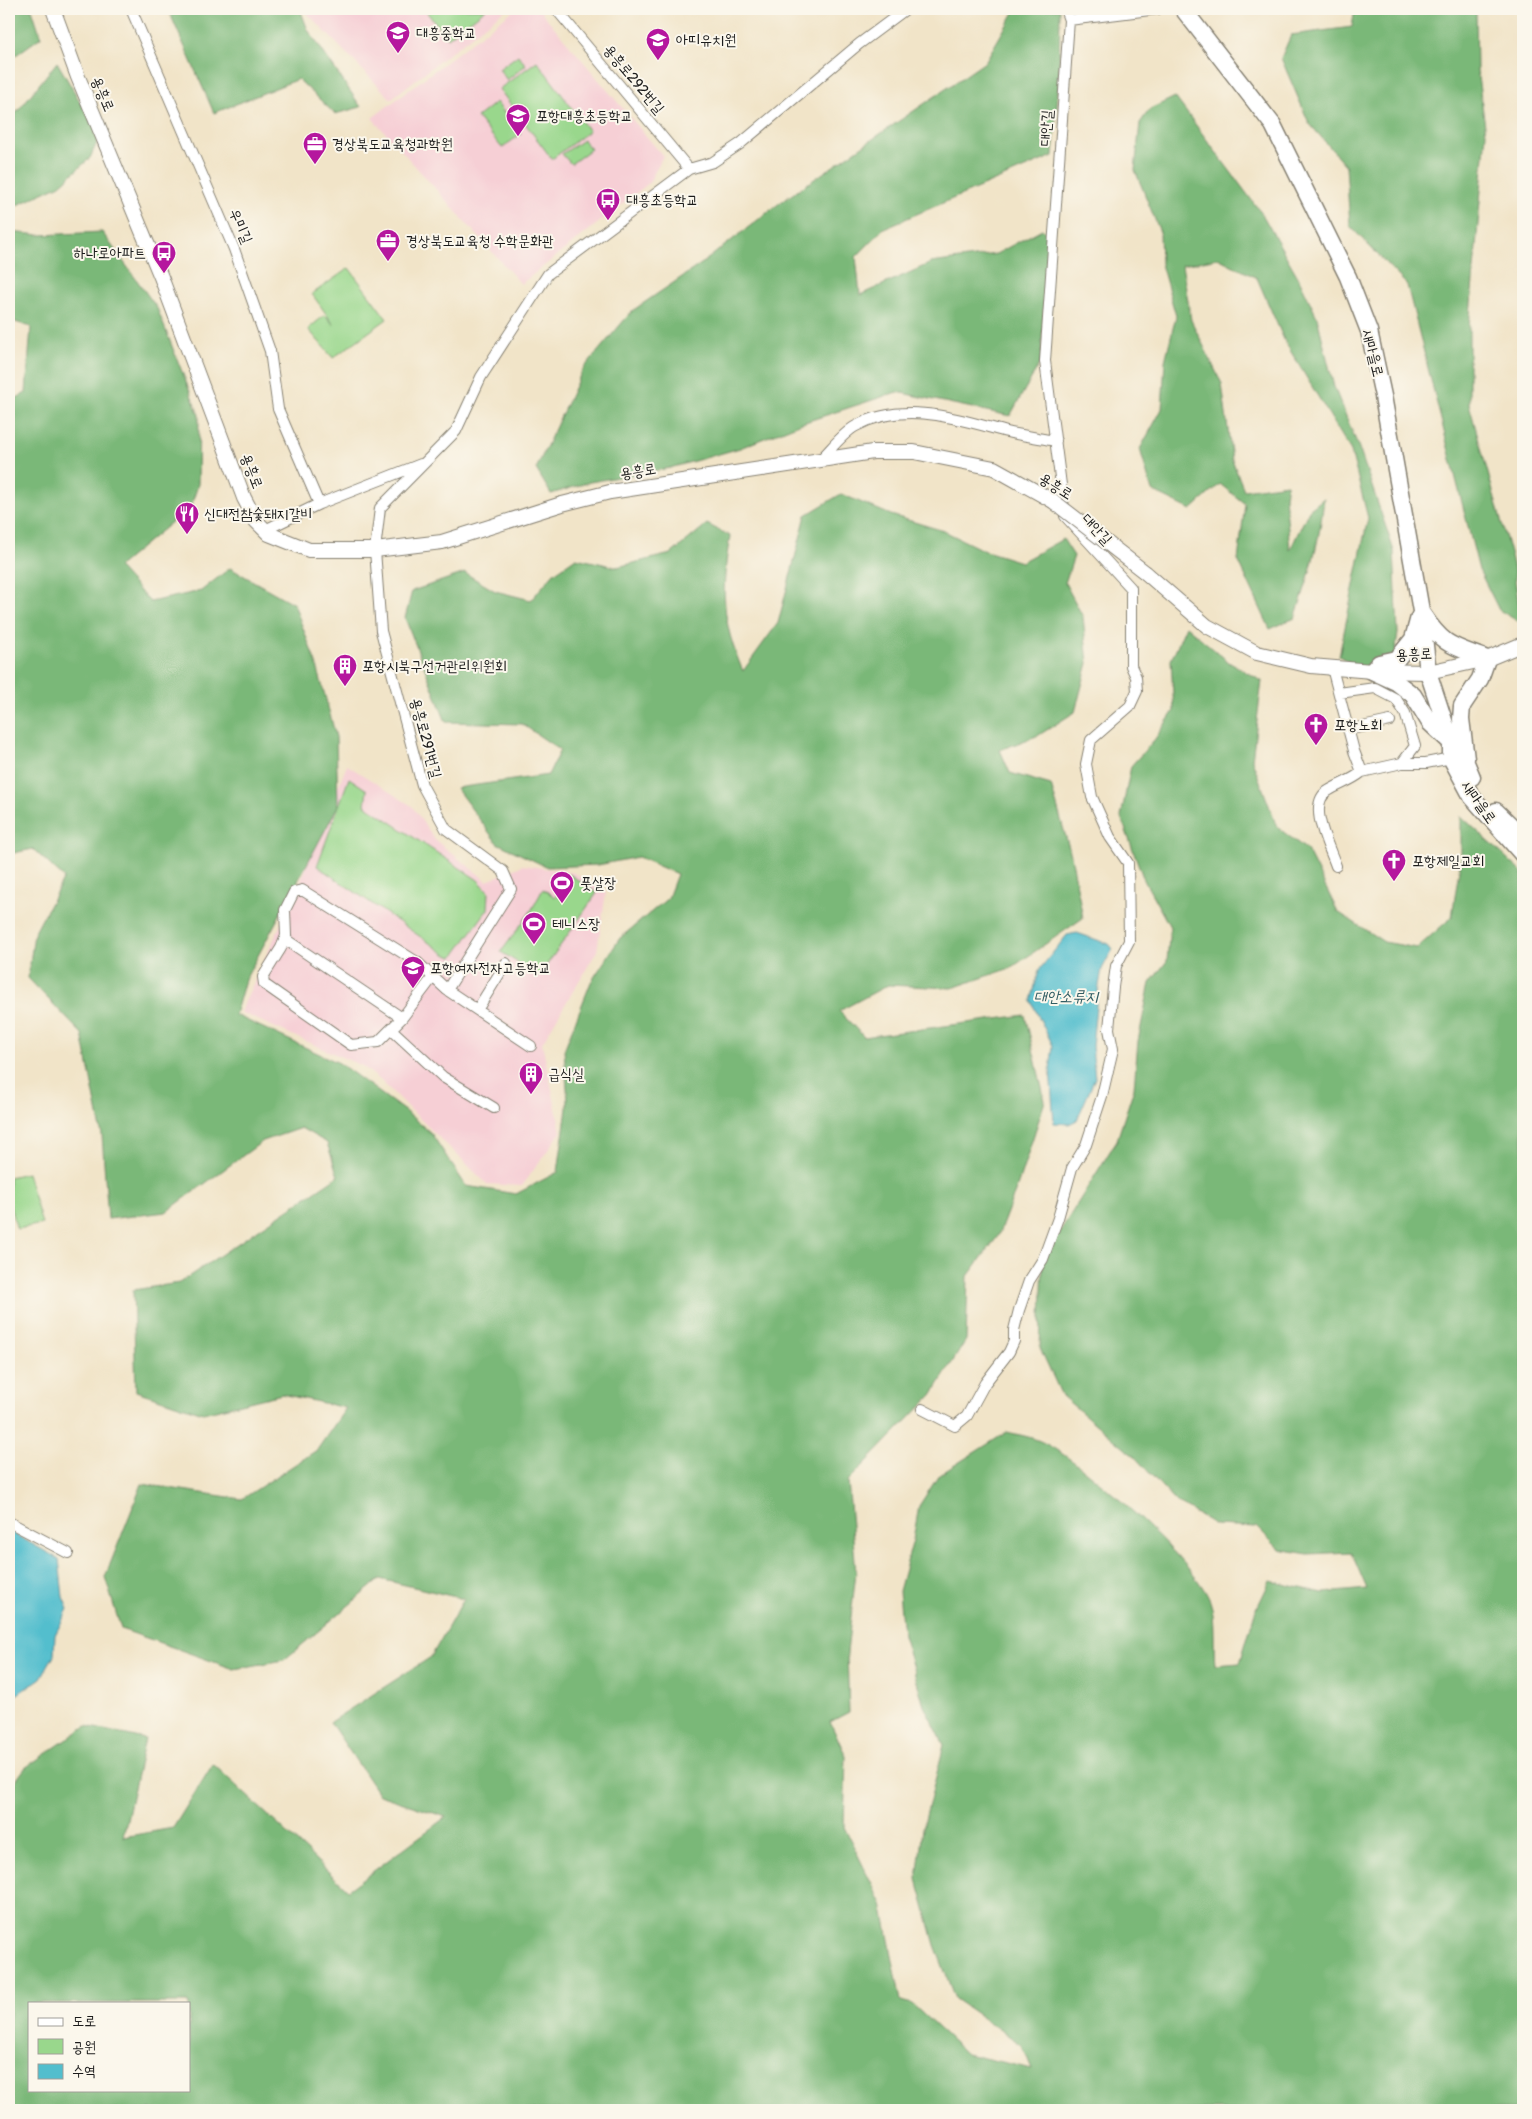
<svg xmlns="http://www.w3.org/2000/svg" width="1532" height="2119" font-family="Pangolin,'Poor Story',sans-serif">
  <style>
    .built { fill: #f6cfd5 }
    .green { fill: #99d78c; stroke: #5a7a54 }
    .forest { fill: #7ab878; stroke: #4b6a4a; fill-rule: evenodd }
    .water { fill: #52becd; stroke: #376d74 }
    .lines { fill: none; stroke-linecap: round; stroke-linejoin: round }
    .street-casing { stroke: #868072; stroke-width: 12 }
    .secondary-casing { stroke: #868072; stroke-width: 16 }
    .primary-casing { stroke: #868072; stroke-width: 19 }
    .street { stroke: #fff; stroke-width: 10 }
    .secondary { stroke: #fff; stroke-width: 14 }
    .primary { stroke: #fff; stroke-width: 16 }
    .secondary-bridge-casing { stroke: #868072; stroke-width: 16; stroke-linecap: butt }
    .secondary-bridge { stroke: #fff; stroke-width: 14 }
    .labels { text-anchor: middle; stroke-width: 4; stroke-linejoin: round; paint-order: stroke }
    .poi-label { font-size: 15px; fill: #1c1c1c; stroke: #fbf7ec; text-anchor: start }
    .street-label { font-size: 15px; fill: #1c1c1c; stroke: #fbf7ec }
    .water-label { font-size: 16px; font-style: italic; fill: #325d63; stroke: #fbf7ec }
  </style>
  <rect width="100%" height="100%" fill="#fbf7ec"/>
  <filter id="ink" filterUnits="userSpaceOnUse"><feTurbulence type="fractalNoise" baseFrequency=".02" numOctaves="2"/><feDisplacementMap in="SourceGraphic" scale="10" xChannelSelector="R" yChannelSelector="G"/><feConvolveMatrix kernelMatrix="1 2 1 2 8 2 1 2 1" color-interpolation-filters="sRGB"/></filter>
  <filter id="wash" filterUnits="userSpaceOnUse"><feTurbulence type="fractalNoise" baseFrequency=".0096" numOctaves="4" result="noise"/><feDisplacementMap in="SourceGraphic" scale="20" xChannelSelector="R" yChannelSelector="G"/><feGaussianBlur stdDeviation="1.12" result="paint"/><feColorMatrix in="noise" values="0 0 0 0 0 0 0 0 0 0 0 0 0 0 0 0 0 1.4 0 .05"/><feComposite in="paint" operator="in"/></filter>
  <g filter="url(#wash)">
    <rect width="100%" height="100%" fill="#f1e4c8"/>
    <!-- built -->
    <path class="built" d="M303,9H506L391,99Z
      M515,9H539L663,156L649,183L521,284L372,118Z
      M347,765L412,806L435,840L487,881L523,865L574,873L606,892L597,951L542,1043L561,1132L522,1186L487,1184L380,1080L362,1066L240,1012L300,883Z"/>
    <!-- green -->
    <path class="green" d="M424,9H486L448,38Z
      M518,55L526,65L507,80L499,69Z
      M537,61L589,131L552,159L499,89Z
      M496,102L521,134L502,148L477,117Z
      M583,140L591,149L571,164L562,154Z
      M349,268L387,319L333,358L308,329L325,315L334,325L312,294Z
      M349,778L367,790L365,805L478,880L489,892L488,909L453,957L447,955L317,866Z
      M569,874L597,893L539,976L501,952L531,911L543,889L555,897Z
      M27,1173L42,1224L17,1229L9,1203V1177Z"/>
    <!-- forest -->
    <path class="forest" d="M9,9H32L41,37L9,60Z
      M168,9H300L308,30L361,107L335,114L298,79L214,113Z
      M1016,9H1060L1059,80L1053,156L884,228L856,257L860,295L931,263L996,254L1042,229L1048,235L1041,361L1010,416L897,392L799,424L740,448L670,468L590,482L551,494L536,469L583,369L632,311L701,264L781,202L985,62Z
      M1355,9H1476L1477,70L1486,133L1469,326V404L1513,564L1521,623L1499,610L1479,570L1407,285L1350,226L1346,166L1309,123L1281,58L1291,35L1352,27Z
      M57,62L100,136L90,158L60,185L9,209V118L17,112Z
      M1175,97L1262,214L1298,277L1317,317L1334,387L1359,448L1394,551L1398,633L1393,670L1365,672L1339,656L1368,518L1351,451L1285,342L1257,278L1218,258L1182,265L1191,320L1222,384L1232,460L1244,490L1287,484L1285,496L1290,550L1309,510L1324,498C1320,541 1309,578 1295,618L1270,629L1238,560L1245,504L1220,484L1191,510L1152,491L1140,449L1162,409L1165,361L1176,316L1161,264L1160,232L1135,170L1140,123L1150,109Z
      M9,232L41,235L102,232L157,308L199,415L198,485L191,506L118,567L150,602L201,591L230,568L294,604L317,666L336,737L338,806L245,980L235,1015L339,1063L406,1112L431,1133L466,1186L516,1194L558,1172L568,1101L564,1050L591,982L620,938L668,898L677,874L638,857L598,865L547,867L497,843L456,788L548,775L560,750L522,724L446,722L405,618L412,591L465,573L495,591L531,600L554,573L576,558L617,567L671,554L707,524L730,536C721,589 721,621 743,671L778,623L806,515L841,494L891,515L944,531L983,550L1021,562L1063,539L1074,556L1065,583L1083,617L1088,663L1075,712L1039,735L1000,750L1010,773L1051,785L1071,855L1083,918L1011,968L952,988L888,985L839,1011L864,1037L1025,1015L1045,1101L1018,1184L998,1236L968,1276L966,1340L932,1395L848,1481L856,1572L847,1653L849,1712L830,1722L846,1756L844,1827L882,1904L901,2001L912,2004L966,2054L1032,2069L1022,2045L955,1999L935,1945L917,1879L923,1828L944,1745L924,1705L903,1635L899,1591L913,1540L919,1506L939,1475L1007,1432C1019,1435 1033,1437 1044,1443C1081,1460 1196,1563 1210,1601C1216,1616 1213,1648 1215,1665L1240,1663L1255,1612L1270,1581L1323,1593L1367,1589L1351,1552L1308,1554L1279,1549L1257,1527L1215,1525L1175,1501L1135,1457L1062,1396L1040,1348L1043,1259L1117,1140L1134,1088L1138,1041L1150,983L1167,961L1170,927L1144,880L1121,817L1131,766L1155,739L1174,711L1171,660L1186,626L1230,663L1262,681L1252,760L1277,827L1307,850L1338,912L1384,942L1417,948L1452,917L1461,856V816L1523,873V2110H9V1790L25,1768L86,1726L145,1739L123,1837L173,1828L213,1764L348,1890L446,1817L379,1795L330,1722L431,1657L464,1599L380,1579L284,1660L234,1669L121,1629L105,1577L142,1484L242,1499L317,1450L346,1408L282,1394L203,1413L136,1391L133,1290L179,1283L338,1176L327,1143L301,1128L263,1141L166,1212L108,1219L102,1135L82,1034L28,978L34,934L64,878L33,849L9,854V402L26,393L31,327L9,320ZM29,2003H189V2090H29Z"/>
    <!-- water -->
    <path class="water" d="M1077,933L1109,944L1113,949L1102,969L1097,997L1092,1046L1095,1078L1077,1120L1069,1124L1054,1123L1050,1069L1053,1046L1031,1001L1039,970L1067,935Z
      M9,1531L59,1559L63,1597L68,1609L55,1635L54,1655L41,1678L9,1700Z"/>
  </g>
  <g filter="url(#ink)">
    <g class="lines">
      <defs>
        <path id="street" d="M131,9L234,249L270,351L278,409L319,504
          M556,9L689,169
          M1069,20L1158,9
          M822,458C832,448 843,433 856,426C904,400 958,419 1007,432C1023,436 1040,438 1056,441
          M265,530L319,504L421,464
          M1332,668L1354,751L1362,772L1402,763L1415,746L1405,713L1396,699L1375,688L1339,693
          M1348,730L1390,721
          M1402,763H1426L1451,758
          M1336,866C1330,848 1306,804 1328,791C1339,784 1351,781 1362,772
          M285,939L402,1018
          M433,977L402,1018L378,1042L351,1045L264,984L263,977L281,948L286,936L285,910L294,892L302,890L417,962L447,990L531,1046
          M447,990L511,889L503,871L446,829L422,785L381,631L375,550L380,508L456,431L481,377L548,274L689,169L713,162L740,144L859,44L906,9
          M477,1010L506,963
          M391,1029L443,1077L494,1108
          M922,1409L955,1426L967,1416L985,1383L1009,1352L1014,1341V1330L1019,1310L1029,1281L1043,1259L1058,1218L1072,1168L1086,1145L1102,1096L1113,1049L1109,1029L1113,987L1116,966L1129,941L1128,863L1110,837L1092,797L1086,764L1091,740L1130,706L1137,691L1136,677L1131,666V588L1065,516L1045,361L1069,20L1065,9
          M9,1522L68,1553"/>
        <path id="secondary" d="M53,9L78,77L161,277L244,498L256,521L269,534L309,550H375L442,542L562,504L610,492L873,452H914L994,468L1053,501
          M1146,573L1207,626L1257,653L1311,666L1372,671L1428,672L1487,659L1523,644"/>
        <path id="primary" d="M1183,9L1273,125L1348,277L1369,331L1383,396L1421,611L1428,672L1451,742V758L1472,797L1523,855
          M1423,615C1444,647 1453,646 1487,659L1480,679L1462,706L1461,719L1466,759
          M1419,617L1413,639L1397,659L1379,663L1372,671L1396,682L1413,695L1430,723L1462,753L1472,777
          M1496,811L1523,837"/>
      </defs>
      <!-- street casing -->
      <use href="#street" class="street-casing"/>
      <!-- secondary casing -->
      <use href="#secondary" class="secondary-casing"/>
      <!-- primary casing -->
      <use href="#primary" class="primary-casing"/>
      <!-- street -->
      <use href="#street" class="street"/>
      <!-- secondary -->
      <use href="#secondary" class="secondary"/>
      <!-- primary -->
      <use href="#primary" class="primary"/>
      <defs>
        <path id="secondary-bridge" d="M1053,501L1146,573"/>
      </defs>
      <!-- secondary-bridge casing -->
      <use href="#secondary-bridge" class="secondary-bridge-casing"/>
      <!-- secondary-bridge -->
      <use href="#secondary-bridge" class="secondary-bridge"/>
    </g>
  </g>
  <!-- icons -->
  <defs>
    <symbol id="school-pin" viewBox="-11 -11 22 30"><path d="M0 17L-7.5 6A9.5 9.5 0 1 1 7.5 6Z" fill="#b5179e" stroke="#fbf7ec"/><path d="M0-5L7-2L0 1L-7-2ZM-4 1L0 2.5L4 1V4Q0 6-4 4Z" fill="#fff"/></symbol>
    <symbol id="office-pin" viewBox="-11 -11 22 30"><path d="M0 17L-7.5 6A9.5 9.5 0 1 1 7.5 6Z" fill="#b5179e" stroke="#fbf7ec"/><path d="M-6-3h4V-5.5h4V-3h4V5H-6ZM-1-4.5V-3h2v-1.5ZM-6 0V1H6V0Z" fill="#fff"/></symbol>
    <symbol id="bus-pin" viewBox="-11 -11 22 30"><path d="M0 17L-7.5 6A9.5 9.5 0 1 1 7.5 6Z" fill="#b5179e" stroke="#fbf7ec"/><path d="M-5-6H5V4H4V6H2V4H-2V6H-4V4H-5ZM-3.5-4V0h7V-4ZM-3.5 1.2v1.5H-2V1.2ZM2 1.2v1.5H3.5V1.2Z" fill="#fff"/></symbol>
    <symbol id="restaurant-pin" viewBox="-11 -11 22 30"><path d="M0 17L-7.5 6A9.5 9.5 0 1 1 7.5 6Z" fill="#b5179e" stroke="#fbf7ec"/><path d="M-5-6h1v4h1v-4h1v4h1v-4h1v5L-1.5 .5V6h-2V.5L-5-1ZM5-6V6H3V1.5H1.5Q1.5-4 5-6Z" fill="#fff"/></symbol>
    <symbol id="building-pin" viewBox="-11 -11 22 30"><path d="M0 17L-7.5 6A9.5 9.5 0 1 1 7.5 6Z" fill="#b5179e" stroke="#fbf7ec"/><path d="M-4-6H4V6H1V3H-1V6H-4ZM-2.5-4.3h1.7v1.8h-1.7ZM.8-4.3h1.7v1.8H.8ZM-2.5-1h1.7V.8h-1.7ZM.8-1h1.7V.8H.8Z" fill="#fff"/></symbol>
    <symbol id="church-pin" viewBox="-11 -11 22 30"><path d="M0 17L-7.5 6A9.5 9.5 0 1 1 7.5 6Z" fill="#b5179e" stroke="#fbf7ec"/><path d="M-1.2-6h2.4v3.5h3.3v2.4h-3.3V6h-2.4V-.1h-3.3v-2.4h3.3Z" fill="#fff"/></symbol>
    <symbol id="stadium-pin" viewBox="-11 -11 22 30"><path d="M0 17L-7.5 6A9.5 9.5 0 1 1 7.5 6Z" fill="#b5179e" stroke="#fbf7ec"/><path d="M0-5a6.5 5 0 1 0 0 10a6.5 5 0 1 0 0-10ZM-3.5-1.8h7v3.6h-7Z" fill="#fff"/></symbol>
  </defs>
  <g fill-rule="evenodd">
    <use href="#school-pin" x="384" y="19" width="28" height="38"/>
    <use href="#school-pin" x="644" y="26" width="28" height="38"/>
    <use href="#school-pin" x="504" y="102" width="28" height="38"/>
    <use href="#office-pin" x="301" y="130" width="28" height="38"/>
    <use href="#bus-pin" x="594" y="186" width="28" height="38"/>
    <use href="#office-pin" x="374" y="227" width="28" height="38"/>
    <use href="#bus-pin" x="150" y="239" width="28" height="38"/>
    <use href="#restaurant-pin" x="173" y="500" width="28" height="38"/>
    <use href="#building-pin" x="331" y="652" width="28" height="38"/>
    <use href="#church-pin" x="1302" y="711" width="28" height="38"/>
    <use href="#church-pin" x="1380" y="847" width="28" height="38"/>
    <use href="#stadium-pin" x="548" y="869" width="28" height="38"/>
    <use href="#stadium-pin" x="520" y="910" width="28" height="38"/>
    <use href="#school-pin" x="399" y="954" width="28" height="38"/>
    <use href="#building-pin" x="517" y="1060" width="28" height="38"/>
  </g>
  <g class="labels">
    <!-- poi labels -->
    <g class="poi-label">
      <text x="416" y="38">대흥중학교</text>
      <text x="676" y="45">아띠유치원</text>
      <text x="536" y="121">포항대흥초등학교</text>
      <text x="332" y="149">경상북도교육청과학원</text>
      <text x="626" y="205">대흥초등학교</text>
      <text x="406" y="246">경상북도교육청 수학문화관</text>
      <text x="146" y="258" text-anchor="end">하나로아파트</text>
      <text x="204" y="519">신대전참숯돼지갈비</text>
      <text x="362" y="671">포항시북구선거관리위원회</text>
      <text x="1334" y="730">포항노회</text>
      <text x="1412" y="866">포항제일교회</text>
      <text x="580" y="888">풋살장</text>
      <text x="552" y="929">테니스장</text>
      <text x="430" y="973">포항여자전자고등학교</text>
      <text x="548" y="1079">급식실</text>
    </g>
    <!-- street labels -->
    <g class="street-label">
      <text transform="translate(634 79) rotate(50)" y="5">용흥로292번길</text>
      <text transform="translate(103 94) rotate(67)" y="5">용흥로</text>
      <text transform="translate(1046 128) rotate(-86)" y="5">대안길</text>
      <text transform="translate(241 226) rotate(67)" y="5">우미길</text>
      <text transform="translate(1373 353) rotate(76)" y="5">새마을로</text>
      <text transform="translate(252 471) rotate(69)" y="5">용흥로</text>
      <text transform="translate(638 471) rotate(-9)" y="5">용흥로</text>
      <text transform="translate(1056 486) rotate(32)" y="5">용흥로</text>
      <text transform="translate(1097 529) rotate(47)" y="5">대안길</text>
      <text transform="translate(1414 654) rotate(-2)" y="5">용흥로</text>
      <text transform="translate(426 738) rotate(75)" y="5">용흥로291번길</text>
      <text transform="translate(1479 802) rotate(55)" y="5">새마을로</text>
    </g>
    <!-- water labels -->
    <g class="water-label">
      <text x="1066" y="1002">대안소류지</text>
    </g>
  </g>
  <!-- margin -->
  <rect width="1532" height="2119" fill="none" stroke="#fbf7ec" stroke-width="30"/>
  <!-- legend -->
  <rect x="28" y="2002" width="162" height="90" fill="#fbf7ec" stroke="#a29f99"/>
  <rect x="38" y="2018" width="25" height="8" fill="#ffffff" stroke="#a29f99"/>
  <text x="72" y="2026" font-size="15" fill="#1c1c1c">도로</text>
  <rect x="38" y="2039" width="25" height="15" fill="#99d78c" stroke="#a29f99"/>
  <text x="72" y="2052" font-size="15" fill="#1c1c1c">공원</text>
  <rect x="38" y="2064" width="25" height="15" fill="#52becd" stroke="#a29f99"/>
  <text x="72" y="2076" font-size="15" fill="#1c1c1c">수역</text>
</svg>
